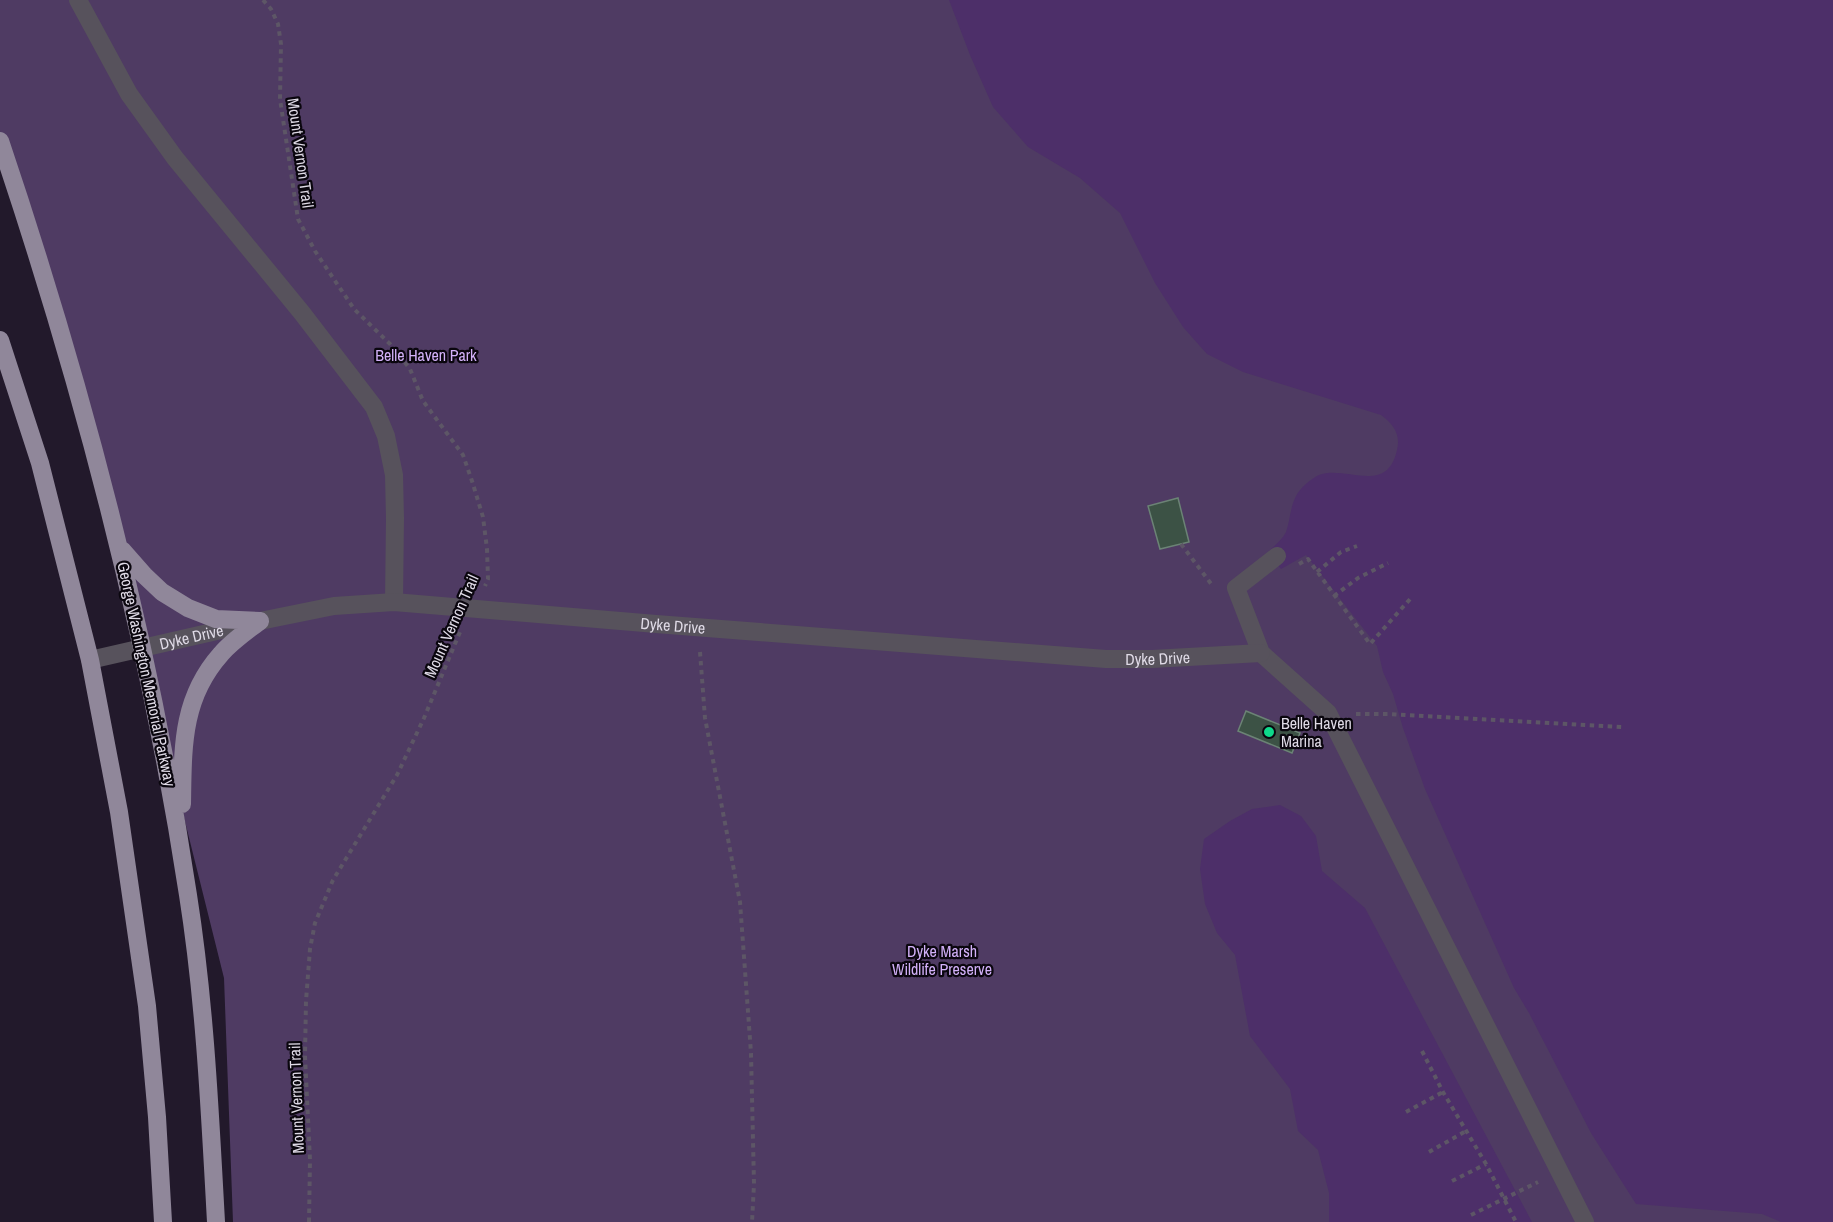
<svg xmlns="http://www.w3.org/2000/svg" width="1833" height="1222" font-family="'Archivo Narrow',sans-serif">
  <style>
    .green { fill: #4f3b63 }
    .water { fill: #4d2f69 }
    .building { fill: #3c5245; stroke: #6b8375; stroke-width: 1.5 }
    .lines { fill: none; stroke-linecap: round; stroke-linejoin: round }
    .path { stroke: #5d5666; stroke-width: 4; stroke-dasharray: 4.5 4.5; stroke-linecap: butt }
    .minor { stroke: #57525c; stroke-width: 18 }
    .major { stroke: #90879a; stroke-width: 18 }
    .poi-dot { fill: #0ed98a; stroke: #0a060e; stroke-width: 2 }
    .labels { text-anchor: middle; stroke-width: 4.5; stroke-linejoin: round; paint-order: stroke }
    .street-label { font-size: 16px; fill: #dfdae6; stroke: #0a060e }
    .park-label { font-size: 16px; fill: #d3b1f9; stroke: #0a060e }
    .poi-label { font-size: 16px; fill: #dfdae6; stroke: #0a060e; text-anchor: start }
  </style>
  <rect width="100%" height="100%" fill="#22192b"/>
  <!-- green -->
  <path class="green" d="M0,0H1058L1418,419L1793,1222H233L224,978L142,649L0,146Z"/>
  <!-- water -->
  <path class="water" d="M949,0H1833V1222H1781L1762,1214L1636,1204L1591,1133L1529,1013L1514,988L1425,789L1403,728L1393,694L1383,672L1377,646L1306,555L1281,569L1268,552C1273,547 1283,539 1286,532C1291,518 1290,501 1301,489C1304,485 1314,477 1319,475C1346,465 1387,496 1397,450C1401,434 1393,424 1381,415L1243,372L1207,354L1183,327L1155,283L1120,213L1080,178L1028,147L993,107L970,55Z
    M1280,805L1301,816L1316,836L1322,871L1365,908L1532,1222H1329V1193L1318,1150L1298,1131L1290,1089L1250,1036L1235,955L1217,933L1205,904L1200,869L1204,839L1230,821L1252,809Z"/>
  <!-- building -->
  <path class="building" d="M1178,498L1189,542L1160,549L1148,506Z
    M1246,711L1300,733L1292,753L1238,731Z"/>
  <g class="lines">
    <!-- path -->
    <path class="path" d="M263,0L271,9L278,24L281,44L280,99L298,219L315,251L354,309L390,344L410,369L423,401L463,455L472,481L483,517L487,549L488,579L485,586
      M1181,544L1212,585
      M1299,564L1308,559L1370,644L1411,598
      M1317,572L1341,552L1357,546
      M1334,596L1358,578L1388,563
      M700,652L705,718L740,902L751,1053L754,1184L752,1222
      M1356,714H1388L1622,727
      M1422,1051L1443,1092L1486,1164L1516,1222
      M1406,1112L1443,1092
      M1429,1152L1466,1131
      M1452,1181L1486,1164
      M1471,1215L1538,1182
      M309,1222L310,1160L305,1056L306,1001L310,949L315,923L333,880L397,775L424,718L460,632"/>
    <!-- minor -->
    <g class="minor">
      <path d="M78,0L129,94L175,158L302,313L374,407L386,436L394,475L395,518L394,602"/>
      <path d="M1277,556L1236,588L1261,653L1328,713L1585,1222"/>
      <path id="s1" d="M90,660L260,621L334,606L394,602L656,624L1106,659H1152L1261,653"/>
    </g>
    <!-- major -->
    <path class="major" d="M0,141C83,387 149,639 188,895C205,1003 210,1113 216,1222
      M0,340L40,463L90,660L119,812L147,1006L157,1117L163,1222
      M122,550L144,575L162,592L188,608L216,619L260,621
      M182,804C183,748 181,699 221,654C232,641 247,631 260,621"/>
  </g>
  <!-- markers -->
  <circle class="poi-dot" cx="1269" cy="732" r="6"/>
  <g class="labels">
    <!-- street labels -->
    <g class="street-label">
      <text transform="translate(301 153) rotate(82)" y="6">Mount Vernon Trail</text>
      <text dy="6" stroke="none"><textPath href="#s1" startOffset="590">Dyke Drive</textPath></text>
      <text transform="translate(451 626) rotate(-66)" y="6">Mount Vernon Trail</text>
      <text dy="6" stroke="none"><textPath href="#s1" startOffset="104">Dyke Drive</textPath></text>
      <text dy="6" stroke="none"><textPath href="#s1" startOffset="1076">Dyke Drive</textPath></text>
      <text transform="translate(147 674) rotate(78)" y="6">George Washington Memorial Parkway</text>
      <text transform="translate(296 1098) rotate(-92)" y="6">Mount Vernon Trail</text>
    </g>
    <!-- park labels -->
    <g class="park-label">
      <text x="426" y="361">Belle Haven Park</text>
      <text x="942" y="957">Dyke Marsh<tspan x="942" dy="18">Wildlife Preserve</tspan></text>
    </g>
    <!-- poi labels -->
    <g class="poi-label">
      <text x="1281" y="729">Belle Haven<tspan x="1281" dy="18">Marina</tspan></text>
    </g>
  </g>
</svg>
